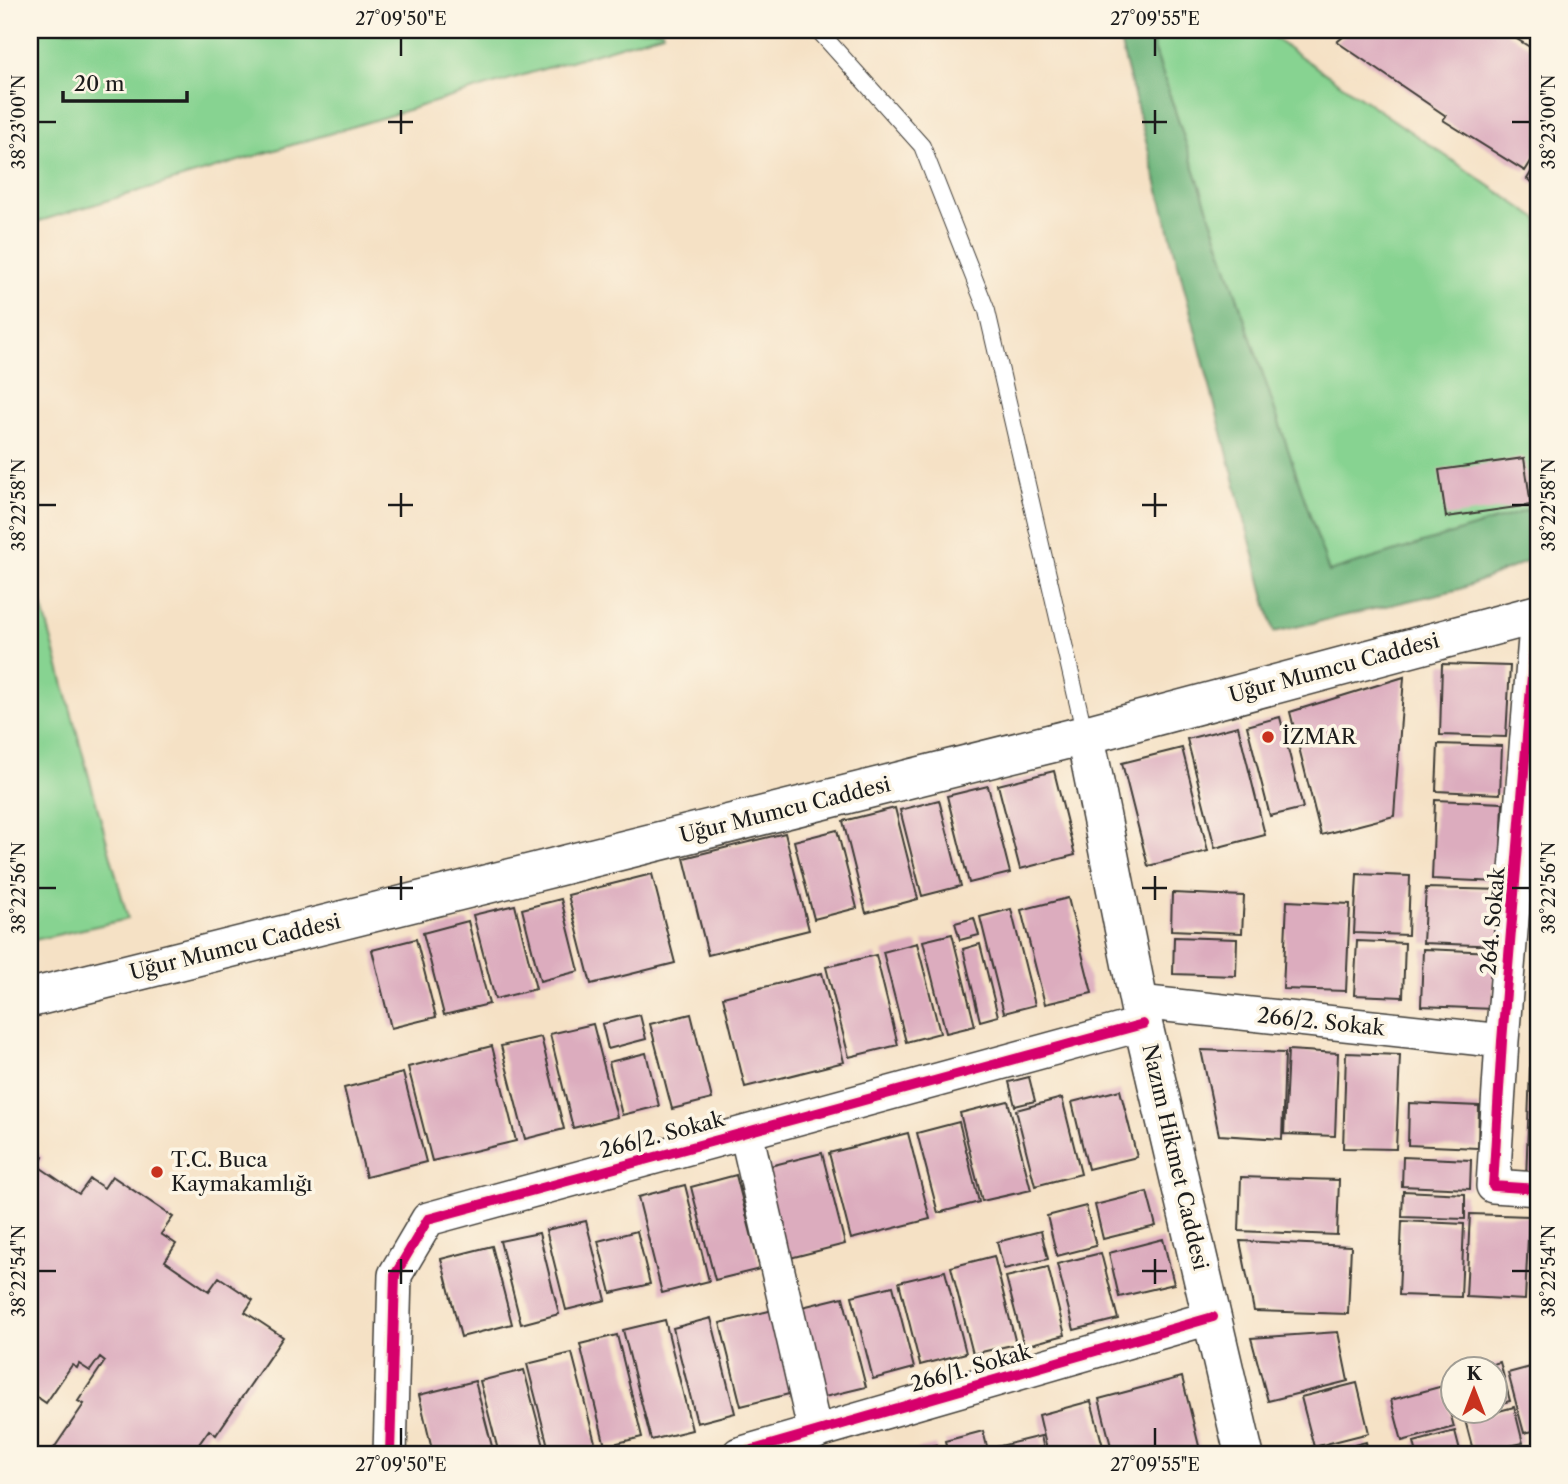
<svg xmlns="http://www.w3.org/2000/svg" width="1568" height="1484" font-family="'Libre Caslon Text',serif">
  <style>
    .green { fill: #87d391; stroke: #527856; stroke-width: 2 }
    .forest { fill: #6db57b; stroke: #44684c; stroke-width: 2 }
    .building { fill: #dcacbe }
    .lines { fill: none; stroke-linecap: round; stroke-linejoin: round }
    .service-casing { stroke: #3d3a35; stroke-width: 18 }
    .minor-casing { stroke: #3d3a35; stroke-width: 36 }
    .secondary-casing { stroke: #3d3a35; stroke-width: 41 }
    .service { stroke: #fff; stroke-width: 16 }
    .minor { stroke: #fff; stroke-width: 33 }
    .secondary { stroke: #fff; stroke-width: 38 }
    .cycleway-casing { stroke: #fcf5e5; stroke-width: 15 }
    .cycleway { stroke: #d6006c; stroke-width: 10 }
    .ticks { fill: none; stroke: #1c1c1c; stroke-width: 2.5 }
    .poi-dot { fill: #c8321e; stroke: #fcf5e5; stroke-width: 2.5 }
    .labels { text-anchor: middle; stroke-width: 7; stroke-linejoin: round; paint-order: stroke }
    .street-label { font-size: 21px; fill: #1c1c1c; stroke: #fcf5e5 }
    .poi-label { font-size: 21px; fill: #1c1c1c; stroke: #fcf5e5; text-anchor: start }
    .neatline { fill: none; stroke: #1c1c1c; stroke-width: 2.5 }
    .ticks-label { font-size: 18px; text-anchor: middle; fill: #1c1c1c }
  </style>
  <rect width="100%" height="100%" fill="#fcf5e5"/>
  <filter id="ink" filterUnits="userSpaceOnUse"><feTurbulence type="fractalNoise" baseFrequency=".0143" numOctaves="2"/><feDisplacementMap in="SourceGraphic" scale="14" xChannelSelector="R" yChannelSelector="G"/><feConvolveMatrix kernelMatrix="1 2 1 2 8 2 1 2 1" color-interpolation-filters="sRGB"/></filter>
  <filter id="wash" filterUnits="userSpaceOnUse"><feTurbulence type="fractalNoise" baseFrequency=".00686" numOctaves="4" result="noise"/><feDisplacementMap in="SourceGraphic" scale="28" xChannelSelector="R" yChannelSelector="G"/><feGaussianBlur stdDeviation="1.57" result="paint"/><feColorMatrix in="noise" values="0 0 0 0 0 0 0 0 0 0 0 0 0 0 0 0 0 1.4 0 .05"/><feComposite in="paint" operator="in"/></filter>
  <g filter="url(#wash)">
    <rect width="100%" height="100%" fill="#f5e1c5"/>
    <!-- green -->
    <path class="green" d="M30,30H662L663,33L30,224Z
      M1148,30H1262L1538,219V507L1329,573Z
      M30,561L128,919L30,941Z"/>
    <!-- forest -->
    <path class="forest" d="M1117,30H1148L1329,572L1538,507V557L1460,589L1274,632Z"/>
    <g id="blocks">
      <!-- building -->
      <path class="building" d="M1351,30H1502L1538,52V150L1525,171L1443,120L1446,116L1337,42Z
        M1538,161V186L1527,179Z
        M1524,458L1531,505L1446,517L1439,470Z
        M1442,664L1510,666L1506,737L1440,735Z
        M1404,677L1394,816L1321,835L1290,712Z
        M1280,717L1303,808L1270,816L1247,726Z
        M1238,726L1265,835L1215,848L1187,739Z
        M1438,744L1502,746L1500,794L1436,791Z
        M1182,748L1208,851L1148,866L1122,763Z
        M1054,771L1075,855L1020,869L998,785Z
        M988,786L1010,873L969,883L947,796Z
        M939,800L961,886L922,896L900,810Z
        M1435,800L1503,803L1500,882L1432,879Z
        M895,808L918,899L866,913L843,821Z
        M837,830L857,908L814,919L794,841Z
        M785,833L809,930L708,955L684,858Z
        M652,874L675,963L591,984L568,895Z
        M1357,874L1410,876L1408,935L1354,933Z
        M1426,888L1504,890L1502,946L1423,943Z
        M1172,893L1244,896L1242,933L1171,930Z
        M1068,898L1092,993L1045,1004L1021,910Z
        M561,899L579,971L540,981L522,909Z
        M1287,901L1350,904L1346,991L1283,989Z
        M515,905L536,989L495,999L473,915Z
        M1011,909L1035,1005L1004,1013L980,917Z
        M974,918L979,935L960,940L955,923Z
        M468,921L489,1004L444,1015L423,933Z
        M952,934L975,1026L946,1033L923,941Z
        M1174,937L1237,939L1236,976L1173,974Z
        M416,939L436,1017L391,1028L372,950Z
        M1357,941L1405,943L1403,997L1354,995Z
        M917,943L940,1033L906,1042L883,952Z
        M980,944L998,1016L980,1021L963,949Z
        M1423,949L1495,952L1493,1009L1421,1006Z
        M876,955L898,1045L849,1057L826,967Z
        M822,973L844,1062L745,1087L723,997Z
        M691,1014L712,1099L672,1109L650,1024Z
        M640,1015L646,1039L608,1049L602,1024Z
        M593,1024L617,1117L573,1128L550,1034Z
        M541,1037L564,1129L525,1139L501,1046Z
        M492,1046L516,1141L432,1161L408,1067Z
        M1201,1050L1285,1053L1282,1139L1219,1135Z
        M1288,1050L1338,1053L1335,1136L1284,1134Z
        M646,1053L659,1106L622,1115L609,1062Z
        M1346,1053L1400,1055L1396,1149L1343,1148Z
        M1530,1068L1538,1069V1181H1526Z
        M403,1073L426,1162L366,1177L344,1088Z
        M1029,1077L1035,1101L1015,1106L1009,1082Z
        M1120,1090L1137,1157L1088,1169L1072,1102Z
        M1062,1098L1081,1174L1035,1186L1016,1110Z
        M1008,1101L1031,1190L982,1201L960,1113Z
        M1409,1103L1479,1106L1478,1148L1408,1145Z
        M959,1122L979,1202L938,1213L917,1133Z
        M908,1133L930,1219L851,1239L829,1153Z
        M30,1148L43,1157L38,1166L79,1194L90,1179L104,1188L112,1176L173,1217L161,1234L176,1244L165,1261L209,1291L219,1277L253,1300L245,1312L283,1337L216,1435L209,1430L192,1454H50L84,1404L78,1401L105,1361L100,1357L90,1371L79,1364L77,1368L72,1365L46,1403L30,1392Z
        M822,1153L845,1244L786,1259L762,1168Z
        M1403,1157L1471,1160L1470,1189L1402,1186Z
        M736,1175L760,1269L715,1280L691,1187Z
        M1241,1177L1339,1180L1337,1235L1239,1231Z
        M685,1185L709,1281L662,1293L638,1197Z
        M1403,1191L1465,1194V1219L1402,1217Z
        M1147,1192L1156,1226L1103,1239L1095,1205Z
        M1086,1206L1096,1246L1057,1256L1047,1216Z
        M1470,1214L1529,1216L1525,1300L1466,1297Z
        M586,1221L606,1300L566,1310L546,1230Z
        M1402,1221L1464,1224L1461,1297L1399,1295Z
        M1533,1223H1538V1296H1530Z
        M637,1231L650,1284L611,1293L598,1241Z
        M1041,1231L1048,1259L1004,1269L997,1242Z
        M539,1233L559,1314L521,1324L500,1241Z
        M1163,1239L1174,1284L1119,1297L1109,1253Z
        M1240,1241L1351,1246L1348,1314L1254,1311Z
        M492,1246L512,1324L461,1337L441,1259Z
        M1101,1253L1118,1319L1074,1330L1057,1264Z
        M994,1256L1016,1344L973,1354L951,1267Z
        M1048,1267L1065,1335L1024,1346L1006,1277Z
        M945,1271L966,1353L920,1365L899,1282Z
        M893,1286L914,1368L873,1379L852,1296Z
        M843,1297L866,1387L816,1399L794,1309Z
        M773,1310L793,1393L741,1406L720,1323Z
        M711,1318L735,1413L697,1423L673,1328Z
        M665,1320L692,1430L651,1440L623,1330Z
        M1338,1332L1348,1381L1268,1401L1251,1338Z
        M617,1335L642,1437L605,1446L580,1344Z
        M572,1353L596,1446L562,1454H550L527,1364Z
        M1500,1362L1510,1401L1494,1405V1368H1479Z
        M1538,1365V1430L1524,1433L1508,1373Z
        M524,1370L546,1454H499L480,1381Z
        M1182,1377L1201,1454H1113L1099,1399Z
        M475,1381L494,1454H433L419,1395Z
        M1357,1383L1369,1433L1314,1447L1301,1397Z
        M1443,1386L1454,1427L1402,1441L1391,1400Z
        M1091,1401L1105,1454H1048L1039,1415Z
        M1514,1407L1523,1443L1474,1454L1465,1420Z
        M983,1431L989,1454H948L945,1441Z
        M1455,1431L1461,1454H1417L1414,1442Z
        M1041,1436L1045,1454H997L996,1447Z
        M1366,1442L1369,1454H1324V1453Z
        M936,1445L939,1454H903V1453Z"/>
    </g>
  </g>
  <g filter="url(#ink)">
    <use href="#blocks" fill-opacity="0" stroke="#3d3a35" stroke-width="2"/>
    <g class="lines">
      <defs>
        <path id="service" d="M818,30L922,146L987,311L1085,735"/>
        <path id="minor" d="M1537,614L1502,1041L1493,1186L1538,1189
          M1139,1002L1502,1041
          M746,1132L815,1433
          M390,1454L395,1275L428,1219L1143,1024
          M739,1454L1213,1317"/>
        <path id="secondary" d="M1085,735L1143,1024L1244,1454
          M30,998L1085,735L1538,614"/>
      </defs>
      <!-- service casing -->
      <use href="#service" class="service-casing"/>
      <!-- minor casing -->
      <use href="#minor" class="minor-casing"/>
      <!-- secondary casing -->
      <use href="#secondary" class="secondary-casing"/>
      <!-- service -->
      <use href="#service" class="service"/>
      <!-- minor -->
      <use href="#minor" class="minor"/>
      <!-- secondary -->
      <use href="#secondary" class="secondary"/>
      <defs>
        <path id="cycleway" d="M1537,614L1502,1041L1493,1186L1538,1189
          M390,1454L395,1275L428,1219L1143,1024
          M739,1454L1213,1317"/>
      </defs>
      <!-- cycleway casing -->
      <use href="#cycleway" class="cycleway-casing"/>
      <!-- cycleway -->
      <use href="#cycleway" class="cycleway"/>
    </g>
  </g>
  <!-- ticks -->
  <path class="ticks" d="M401,38V56M1155,38V56M401,110V134M1155,110V134M38,122H56M388,122H413M1142,122H1167M1512,122H1530M401,493V517M1155,493V517M38,505H56M388,505H413M1142,505H1167M1512,505H1530M401,876V900M1155,876V900M38,888H56M388,888H413M1142,888H1167M1512,888H1530M401,1259V1284M1155,1259V1284M38,1271H56M388,1271H413M1142,1271H1167M1512,1271H1530M401,1428V1446M1155,1428V1446"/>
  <!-- markers -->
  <g class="poi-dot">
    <circle cx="1268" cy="737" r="7"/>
    <circle cx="157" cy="1172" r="7"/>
  </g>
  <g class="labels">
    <!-- street labels -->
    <g class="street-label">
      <text transform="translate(1334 668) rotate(-15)" y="7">Uğur Mumcu Caddesi</text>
      <text transform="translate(785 810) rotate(-14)" y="7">Uğur Mumcu Caddesi</text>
      <text transform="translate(1493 921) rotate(-85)" y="7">264. Sokak</text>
      <text transform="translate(235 947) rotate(-14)" y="7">Uğur Mumcu Caddesi</text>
      <text transform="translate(1321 1022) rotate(6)" y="7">266/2. Sokak</text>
      <text transform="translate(662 1135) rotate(-15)" y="7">266/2. Sokak</text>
      <text transform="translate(1175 1157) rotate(77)" y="7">Nazım Hikmet Caddesi</text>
      <text transform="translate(971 1368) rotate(-16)" y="7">266/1. Sokak</text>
    </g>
    <!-- poi labels -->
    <g class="poi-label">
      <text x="1282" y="744">İZMAR</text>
      <text x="171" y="1167">T.C. Buca<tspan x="171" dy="24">Kaymakamlığı</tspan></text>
    </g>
  </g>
  <!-- margin -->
  <rect width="1568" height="1484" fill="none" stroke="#fcf5e5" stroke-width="77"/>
  <!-- north arrow -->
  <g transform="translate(1474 1390)"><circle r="33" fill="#fcf5e5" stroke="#a29e95" stroke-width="2"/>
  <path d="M0-5L12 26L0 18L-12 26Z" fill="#c8321e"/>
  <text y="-10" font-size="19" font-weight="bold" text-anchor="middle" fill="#1c1c1c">K</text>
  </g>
  <!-- scale -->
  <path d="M63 91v10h124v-10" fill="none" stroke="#1c1c1c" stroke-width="3.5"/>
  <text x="74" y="91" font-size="21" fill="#1c1c1c" stroke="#fcf5e5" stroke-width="5" paint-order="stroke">20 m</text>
  <rect x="38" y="38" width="1492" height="1408" class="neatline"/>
  <g class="ticks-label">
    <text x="401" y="25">27°09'50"E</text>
    <text x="1155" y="25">27°09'55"E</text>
    <text transform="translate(19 122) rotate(-90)" y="6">38°23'00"N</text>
    <text transform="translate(1549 122) rotate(-90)" y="6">38°23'00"N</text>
    <text transform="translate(19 505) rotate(-90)" y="6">38°22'58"N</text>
    <text transform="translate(1549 505) rotate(-90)" y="6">38°22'58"N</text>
    <text transform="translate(19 888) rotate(-90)" y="6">38°22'56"N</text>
    <text transform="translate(1549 888) rotate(-90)" y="6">38°22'56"N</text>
    <text transform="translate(19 1271) rotate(-90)" y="6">38°22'54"N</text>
    <text transform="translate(1549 1271) rotate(-90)" y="6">38°22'54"N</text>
    <text x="401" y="1471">27°09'50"E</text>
    <text x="1155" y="1471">27°09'55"E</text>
  </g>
</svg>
